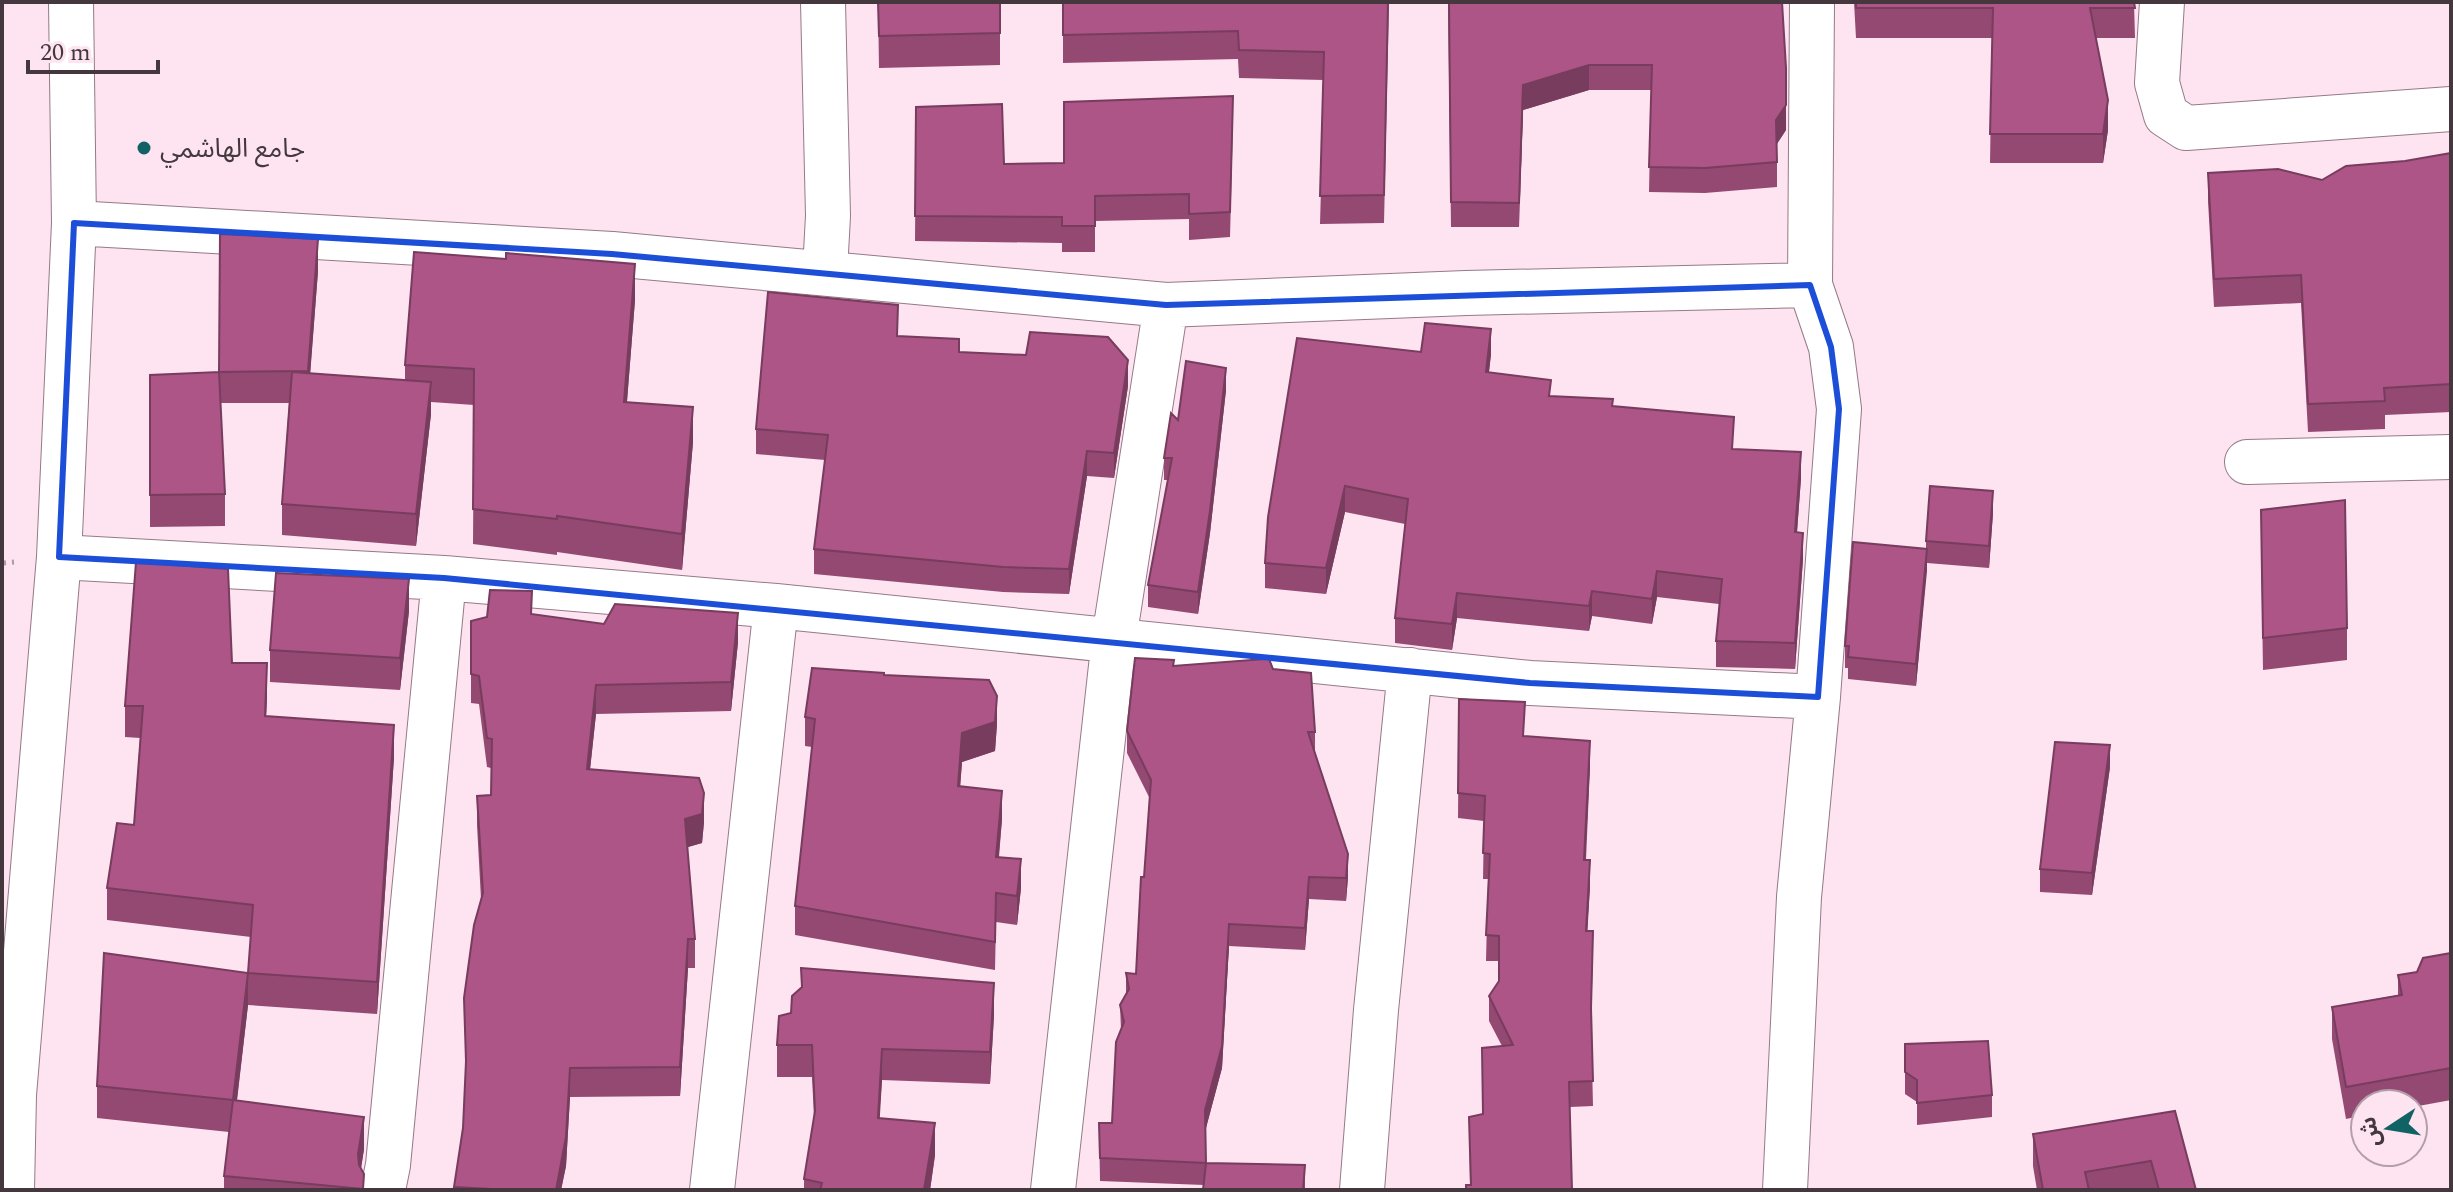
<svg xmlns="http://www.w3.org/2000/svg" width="2453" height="1192" font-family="Spectral,'Noto Sans Arabic',serif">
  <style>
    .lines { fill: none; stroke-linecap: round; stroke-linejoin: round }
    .minor-casing { stroke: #957987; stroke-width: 46 }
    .path { stroke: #af9ca5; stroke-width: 5; stroke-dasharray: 4 6; stroke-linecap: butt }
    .minor { stroke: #fff; stroke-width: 44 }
    .wall { fill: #944973 }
    .shaded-wall { fill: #783c5e }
    .building { fill: #ac5586; stroke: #783c5e; stroke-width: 2 }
    .marked { fill: none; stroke: #1d4ed8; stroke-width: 6; stroke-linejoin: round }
    .poi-dot { fill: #116264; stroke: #fde4f0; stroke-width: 3 }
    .labels { text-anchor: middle; stroke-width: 8; stroke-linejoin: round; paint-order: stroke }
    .poi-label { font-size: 26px; fill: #44383e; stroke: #fde4f0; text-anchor: start }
  </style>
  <rect width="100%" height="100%" fill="#fde4f0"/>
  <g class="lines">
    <defs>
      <path id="minor" d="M823,2L828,216L825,271
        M2162,2L2157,83L2166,115L2186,128L2451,109
        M74,223L612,254L1166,305L1466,293L1810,285
        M2247,462L2451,457
        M59,557L444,578L776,606L1530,683L1818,697
        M12,1190L14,1095L59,557L74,223L71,2
        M383,1190L388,1165L444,578
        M712,1190L776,606
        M1053,1190L1114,639L1166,305
        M1362,1190L1376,1010L1410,670
        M1785,1190L1799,897L1818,697L1839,409L1831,347L1810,285L1812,2"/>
    </defs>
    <!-- minor casing -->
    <use href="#minor" class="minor-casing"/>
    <!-- path -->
    <path class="path" d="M2,563L14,562"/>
    <!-- minor -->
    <use href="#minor" class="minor"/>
  </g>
  <!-- wall -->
  <path class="wall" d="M878,2H1000V65L879,68Z
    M1063,2H1389L1384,223L1320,224L1324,80L1239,78L1238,59L1063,63Z
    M1448,2H1782L1786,130L1777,144V187L1705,193L1649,192L1651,90H1589L1523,110L1519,227H1451Z
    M1854,2H2134L2135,38H2095L2108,130L2103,163H1990L1992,38H1856Z
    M916,107L1004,164L1064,163L1233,121L1230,237L1189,240V219L1095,221V252H1062V243L915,241Z
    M2451,153V412L2385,415V429L2308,432L2301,303L2214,307L2208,201V173L2322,180L2405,161Z
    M318,271L310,373L405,380V365L635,300L627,402L693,442L682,570L557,552V555L473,544L474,405L431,402V414L416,546L282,535V504L289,403H220L225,494V526L150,527V375L219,372Z
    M898,336L959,352L1128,386L1114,478L1087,476L1069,594L1003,592L814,574V549L825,460L756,454V429Z
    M1421,352L1491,354L1489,372L1551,396L1613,406L1733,449L1801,478L1797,533L1803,559L1795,669L1716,667V641L1719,604L1657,597L1652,624L1592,616L1589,631L1457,618L1452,650L1395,643V618L1405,524L1345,512L1326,594L1265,588V563Z
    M1226,390L1210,533L1198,614L1148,607V585L1168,480H1164V458L1178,420Z
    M1993,513L1989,568L1927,563L1916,686L1848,679V668H1845V646L1926,549V541Z
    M2261,542L2347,628V660L2263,670Z
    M409,611L400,690L270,682V650Z
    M532,614L738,642L731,711L596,714L590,769L704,822L702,843L687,847L695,939V968H688L680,1096L570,1097L566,1166L561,1190H454L463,1128L466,1074L464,998L481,899L477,825V796L491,795V768L487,767L479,704L471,703V674Z
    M232,663L267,695L266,716L394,757L377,1014L248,1005L237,1101L364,1149L361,1169L364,1190H224V1176L229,1132L97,1118V1086L248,973L251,937L107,920V888L134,825L140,738L125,737V706Z
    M1174,666L1273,669L1315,732V754L1348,877L1346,901L1309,899L1305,950L1229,946L1222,1068L1205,1131L1206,1163L1305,1165V1190H1203L1204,1185L1100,1181L1099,1123H1112L1121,1030L1120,1005L1126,994V973L1136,974L1150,799L1127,753V731Z
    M884,675L997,724L995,751L962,762L960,787L1002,819L999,857L1021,888L1017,925L996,922L995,970L795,935V906L812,747L805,746V717Z
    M1459,699L1524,736L1590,766L1586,860L1590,886L1587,931L1593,956L1591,1020L1593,1106L1570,1107L1470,1185L1469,1117L1482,1114L1502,1046L1489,1021V996L1499,981V961H1486L1488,879H1483L1484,821L1458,818Z
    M2110,767L2092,895L2040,892V869Z
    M2451,953V1100L2413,1107V1104H2365V1115L2346,1119L2332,1039V1007L2398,995V975L2417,972Z
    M994,1015L990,1084L882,1080L879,1118L935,1155L930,1190H804V1179L814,1117L812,1077H777V1045Z
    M1905,1044L1992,1095V1117L1917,1125V1102L1905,1094Z
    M2175,1111L2196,1190H2037L2033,1166V1134Z"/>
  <!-- shaded-wall -->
  <path class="shaded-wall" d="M1589,65V90L1523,110L1519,227L1523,85Z
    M1786,68V130L1776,145V120Z
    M2108,100V130L2103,163V134Z
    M318,239V271L308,403V371Z
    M635,264V300L624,438V402Z
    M1491,329V354L1486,397V372Z
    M1128,360V386L1114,478V453Z
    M1226,368V390L1210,533L1198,614V592Z
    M431,382V414L416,546V514Z
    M693,407V442L682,570V534Z
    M1087,451V476L1069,594V569Z
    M1801,452V478L1795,558V532Z
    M1345,486V512L1326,594V568Z
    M1993,491V513L1989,568V546Z
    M1803,533V559L1795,669V643Z
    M1927,549V571L1916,686V664Z
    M1657,571V597L1652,624V599Z
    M409,579V611L400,690V658Z
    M1592,591V616L1589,631V606Z
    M1457,593V618L1452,650V624Z
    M738,613V642L731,711V682Z
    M267,663V695L265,747V716Z
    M596,685V714L587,798V769Z
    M997,696V724L995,751L962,762L958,815V786L962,733Z
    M394,725V757L377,1014V982Z
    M1590,741V766L1584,885V860Z
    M2110,745V767L2092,895V873Z
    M1002,791V819L996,885V857Z
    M704,793V822L702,843L685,848V819Z
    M1348,854V877L1346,901V878Z
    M1021,859V888L1017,925V896Z
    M1590,860V886L1586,957V931Z
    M1309,877V899L1305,950V928Z
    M1229,924V946L1222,1068L1205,1132V1110Z
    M688,939V968L680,1096V1067Z
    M248,973V1005L233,1132V1100Z
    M994,983V1015L990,1084V1052Z
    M882,1049V1080L878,1149V1118Z
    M570,1068V1097L566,1166L561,1190H556Z
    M364,1117V1149L358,1186V1154Z
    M935,1123V1155L930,1190H924Z"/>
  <!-- building -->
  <path class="building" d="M878,2H1000V33L879,36Z
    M1063,2H1388L1384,195L1320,196L1324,52L1239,50L1238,31L1063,35Z
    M1449,2H1782L1786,68V105L1776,120L1777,162L1705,168L1649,167L1652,65H1589L1523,85L1519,203L1451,202Z
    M1856,2H2134L2135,8H2090L2108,100L2103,134H1990L1993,8H1856Z
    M1233,96L1230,212L1189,214V194L1095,196V226H1062V217L915,216L916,107L1002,104L1004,164L1064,163V102Z
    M2451,153V384L2384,388L2385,401L2308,404L2301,275L2214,279L2208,173L2278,169L2322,180L2346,166L2405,161Z
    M220,234L318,239L308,371L219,372Z
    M414,252L506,259V253L635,264L624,402L693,407L682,534L557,516V519L473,509L474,369L405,365Z
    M768,292L898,305L897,336L959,339V352L1026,355L1030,332L1108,337L1128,360L1114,453L1087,451L1069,569L1003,567L814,549L828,435L756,429Z
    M1425,323L1491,329L1486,372L1551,380L1549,396L1613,399L1612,406L1734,417L1732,449L1801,452L1795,532L1803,533L1795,643L1716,641L1722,579L1657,571L1652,599L1592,591L1589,606L1457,593L1452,624L1395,618L1408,499L1345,486L1326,568L1265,563L1268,517L1297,338L1421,352Z
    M1186,361L1226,368L1210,511L1198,592L1148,585L1172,458H1164L1171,413L1178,420Z
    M219,372L225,494L150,495V375Z
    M292,372L431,382L416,514L282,504Z
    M1930,486L1993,491L1989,546L1926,541Z
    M2345,500L2347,628L2263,638L2261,510Z
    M1853,542L1927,549L1916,664L1848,657L1849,646H1845Z
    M136,562L228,569L232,663H267L265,716L394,725L377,982L248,973L253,905L107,888L117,823L134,825L143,706H125Z
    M276,573L409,579L400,658L270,650Z
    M490,590L532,591L531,614L604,624L615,604L738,613L731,682L596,685L587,769L699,778L704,793L702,814L685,819L695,939H688L680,1067L570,1068L566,1137L556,1190H509L454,1187L463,1128L466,1061L464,998L474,925L483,893L477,796L491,795L492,739L487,738L479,676L471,674V621L487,617Z
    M1135,658L1174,660L1173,666L1265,659H1269L1273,669L1311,673L1315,732H1308L1348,854L1346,878L1309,877L1305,928L1229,924L1222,1046L1205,1110L1206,1163L1100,1158L1099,1123H1112L1116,1042L1124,1022L1120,1005L1129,989L1126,973L1136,974L1141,877H1144L1151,780L1127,731Z
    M812,668L884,673V675L989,680L997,696L995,722L962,733L958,786L1002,791L996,857L1021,859L1017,896L996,893L995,942L795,906L815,719L805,717Z
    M1459,699L1525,702L1523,736L1590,741L1584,860H1590L1586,931H1593L1591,1008L1593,1081L1569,1082L1572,1190H1466V1185H1471L1469,1117L1483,1114L1482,1048L1513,1045L1489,996L1499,981V936L1486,935L1490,854L1483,853L1485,796L1458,793Z
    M2055,742L2110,745L2092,873L2040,869Z
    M104,953L248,973L233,1100L97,1086Z
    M2451,953V1068L2346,1087L2332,1007L2402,995L2398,975L2417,972L2423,958Z
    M801,968L994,983L990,1052L882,1049L878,1118L935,1123L924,1190H820L822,1183L804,1179L815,1111L812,1045H777L779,1016L791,1013L792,996L802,987Z
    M1988,1041L1992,1095L1917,1103V1080L1905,1072V1044Z
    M233,1100L364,1117L358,1154L359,1165L364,1174L363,1189L224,1176Z
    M2175,1111L2196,1190H2159L2151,1161L2085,1172L2089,1190H2043L2033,1134Z
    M1206,1163L1305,1165L1303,1190H1203Z"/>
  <!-- marked area -->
  <path class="marked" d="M74,223L612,254L1166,305L1810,285L1831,347L1839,409L1818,697L1530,683L444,578L59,557Z"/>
  <!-- markers -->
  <circle class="poi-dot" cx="144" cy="148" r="8"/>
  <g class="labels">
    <!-- poi labels -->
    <g class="poi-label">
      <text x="160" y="157">جامع الهاشمي</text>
    </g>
  </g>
  <!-- border -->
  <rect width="2453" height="1192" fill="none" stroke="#44383e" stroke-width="8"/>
  <!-- north arrow -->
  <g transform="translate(2389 1128) rotate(258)"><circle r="38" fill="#fde4f0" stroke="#b39fa9" stroke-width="2"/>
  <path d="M0-6L14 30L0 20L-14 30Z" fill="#116264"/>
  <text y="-12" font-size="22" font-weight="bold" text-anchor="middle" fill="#44383e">ش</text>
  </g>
  <!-- scale -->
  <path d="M28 60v12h130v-12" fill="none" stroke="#44383e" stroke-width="4"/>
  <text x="40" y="60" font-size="24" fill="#44383e" stroke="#fde4f0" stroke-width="6" paint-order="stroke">20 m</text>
</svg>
